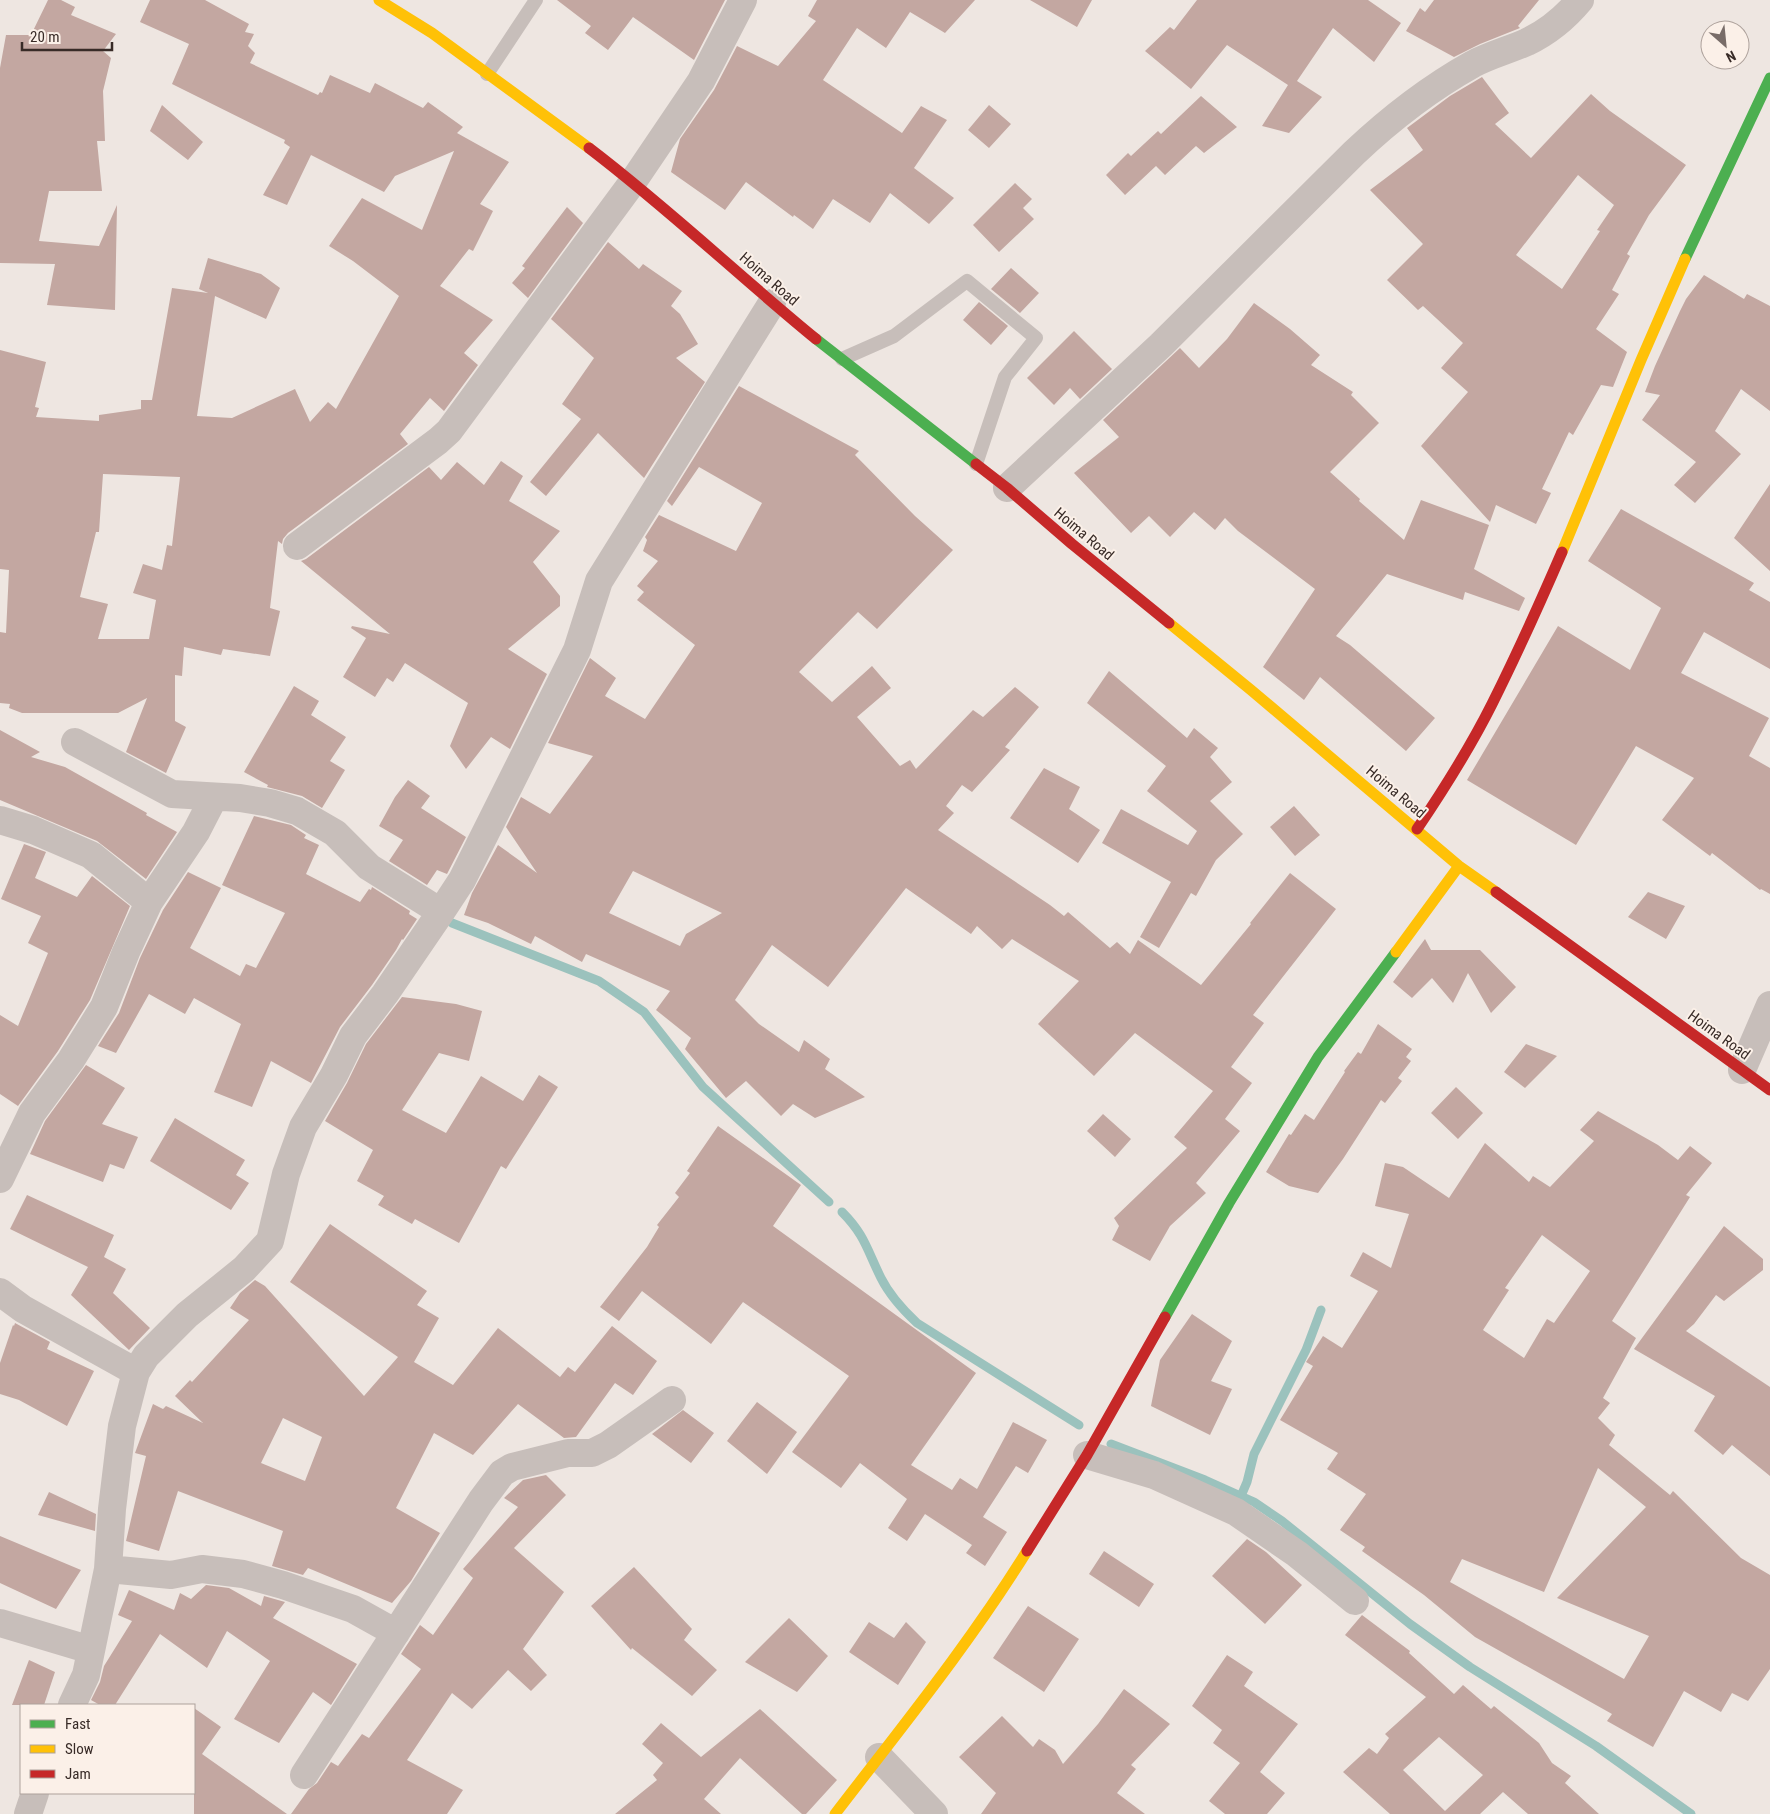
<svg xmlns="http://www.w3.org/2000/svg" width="1770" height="1814" font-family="'Roboto Condensed',sans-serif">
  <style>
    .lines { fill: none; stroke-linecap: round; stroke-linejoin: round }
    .stream { stroke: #9bc2bd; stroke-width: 9 }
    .building { fill: #c3a7a1; fill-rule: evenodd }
    .lane { stroke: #c7beba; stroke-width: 14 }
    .street { stroke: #c7beba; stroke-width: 28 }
    .fast { stroke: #4caf50; stroke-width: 11 }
    .slow { stroke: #ffc107; stroke-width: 11 }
    .jam { stroke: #c62828; stroke-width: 11 }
    .labels { text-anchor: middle; stroke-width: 4; stroke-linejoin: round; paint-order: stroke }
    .street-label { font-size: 15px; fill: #382b27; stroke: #fbf0e8 }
  </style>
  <rect width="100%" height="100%" fill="#eee6e1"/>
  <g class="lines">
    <!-- stream -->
    <path class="stream" d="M452,923L599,981L644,1012L703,1087L829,1202
      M842,1212C865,1235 867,1250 881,1278C890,1296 902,1309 917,1323L1079,1425
      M1111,1444L1205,1480L1254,1502L1282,1521L1410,1624L1470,1667L1596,1746L1691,1814
      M1241,1496L1247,1482L1254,1454L1306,1350L1321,1310"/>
  </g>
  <!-- building -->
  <path class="building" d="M48,0H61L75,7L71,15L116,34L103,51L111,58L103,91L105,141H97L102,191H49L39,241L99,246L117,205L115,310L47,305L55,264L0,263V68L6,35H31Z
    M150,0H205L249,24L245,32L254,34L248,46L255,53L250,63L318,95L320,92L322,93L330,75L370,93L375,83L423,108L428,102L463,127L457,133L509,162L480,204L493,211L473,251L469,249L440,286L493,320L464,353L478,365L444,411L430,398L400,434L408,444L288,533L283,539L282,544L278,541L270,608L280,611L270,656L223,649L221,655L184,647L182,676L175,675V721L186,727L166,773L126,752L147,698L118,713H22L9,708L10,704L0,703V632L6,633L9,570L0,569V350L46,362L35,407L39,408L36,417L99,421V415L141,409V400H152L172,288L208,293L199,289L208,258L261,274L280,288L266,319L215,296L197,416L232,418L295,389L310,422L328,402L336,409L399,296L353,261L329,246L362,198L422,230L454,151L395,176L384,192L311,155L287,205L263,195L290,147L284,143L285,140L172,84L189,44L140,22ZM103,474L180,477L172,546L167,545L162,570L143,564L133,593L156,600L149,639H98L108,604L80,597L96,532H99Z
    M557,0H725L694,60L633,17L608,50L585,33L591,26Z
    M817,0H975L945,33L910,12L886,48L857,28L823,80L902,133L921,106L947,120L914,168L954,198L929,224L890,193L870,223L833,199L813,229L794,215L793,217L746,182L725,210L671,172L680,139L714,90L737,46L778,66L816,21L808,16Z
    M1030,0H1092L1077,27Z
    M1197,0H1368L1401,23L1374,62L1333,28L1297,81L1322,97L1289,133L1262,126L1288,85L1227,45L1191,89L1145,51L1170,27L1174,30Z
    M1434,0H1539L1518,26L1520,28L1480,44L1454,57L1406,31L1420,8L1425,12Z
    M1482,77L1509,113L1495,124L1531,158L1591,94L1610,111L1686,165L1649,215L1627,254L1630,256L1612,290L1619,294L1596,329L1627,352L1613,387L1601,385L1573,435L1569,432L1542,489L1551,493L1536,524L1496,505L1490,522L1421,446L1468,392L1441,368L1463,343L1423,306L1418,310L1387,280L1423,244L1370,190L1423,150L1407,128L1450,96ZM1578,175L1614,205L1597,230L1600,231L1562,289L1516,255Z
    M1201,96L1237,127L1204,153L1196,146L1165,175L1156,166L1125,195L1106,175L1128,153L1131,156L1158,131L1161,134Z
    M162,105L203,142L188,160L150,131Z
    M989,105L1011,124L989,148L968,130Z
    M1015,183L1032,199L1023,208L1034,219L999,252L973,225Z
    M567,207L583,223L528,298L512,283L525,268L522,266Z
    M608,242L639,269L643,264L682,291L671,306L680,314L698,344L676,358L705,382L644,478L598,433L546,496L530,482L581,419L562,404L594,358L551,319Z
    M1011,268L1039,293L1020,313L991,289Z
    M1704,275L1744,299L1747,294L1770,306V411L1741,389L1715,431L1741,454L1695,503L1674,485L1696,462L1642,420L1660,395L1645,392L1655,366L1680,311L1686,299Z
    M979,302L1008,326L991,345L963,320Z
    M1254,303L1290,329L1320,355L1311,365L1353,392L1351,395L1379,423L1330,472L1360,499L1359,501L1404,540L1421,500L1489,525L1474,569L1525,598L1519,611L1465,592L1463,600L1387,574L1336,636L1350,645L1435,718L1406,751L1320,677L1304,700L1263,667L1315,589L1238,531L1225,518L1215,530L1194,512L1170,537L1149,516L1131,533L1074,473L1119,437L1103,420L1180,348L1199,368L1227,339Z
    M1074,331L1112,369L1080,399L1070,388L1054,405L1027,378Z
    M739,386L859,451L855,455L915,516L953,550L877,629L858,612L799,672L832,702L872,666L891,688L857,717L900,766L910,760L916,769L973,710L983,717L1015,687L1039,707L1005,747L1010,750L972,792L962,785L946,806L954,813L938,830L1050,905L1064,916L1068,912L1110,948L1117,942L1130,954L1138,940L1201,985L1251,924L1250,923L1290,873L1336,909L1253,1015L1264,1023L1231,1067L1252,1083L1225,1119L1240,1131L1196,1183L1206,1193L1170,1226L1150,1261L1112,1240L1119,1226L1114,1218L1187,1148L1174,1137L1213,1091L1135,1033L1094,1076L1038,1024L1079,981L1012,939L1002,949L977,926L971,934L906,888L828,987L772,945L735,1000L759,1024L799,1052L804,1040L830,1059L825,1069L865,1097L815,1118L793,1104L781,1116L746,1081L726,1098L685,1049L691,1038L656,1010L670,991L586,954L582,962L535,936L531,944L488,923L464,915L472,893L498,845L537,873L506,827L521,797L550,814L593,756L548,743L590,658L616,678L605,696L645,719L695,645L637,600L644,592L637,586L658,561L643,551L647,540L645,537L659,515L736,551L762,503L699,467L672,506L667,501ZM633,871L722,913L686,934L680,946L609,913Z
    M501,461L523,476L509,501L560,531L533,562L560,596V606L508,649L547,674L510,749L491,737L466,769L450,746L468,703L405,663L393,682L387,678L375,697L343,677L366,638L351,628L352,626L390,634L301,561L306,559L429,467L441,480L457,462L484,485Z
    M1770,484V571L1734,538Z
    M1621,509L1754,583L1749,590L1770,602V669L1704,632L1681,673L1769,718L1749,756L1770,768V894L1761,889L1760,890L1712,853L1710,856L1662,820L1694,778L1636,746L1576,845L1467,780L1558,626L1630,670L1661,608L1588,561Z
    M1109,671L1187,738L1194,728L1218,748L1210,757L1232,782L1210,801L1243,834L1216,860L1196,896L1191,893L1159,948L1140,937L1171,882L1102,843L1121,809L1188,845L1197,831L1147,791L1166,766L1087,703Z
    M294,686L319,701L311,715L346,737L330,761L345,770L322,808L302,796L267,787L268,785L244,772Z
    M0,730L40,752L31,757L65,767L147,813L146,815L177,832L146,879L97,841L0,800Z
    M1044,768L1080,787L1069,809L1100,830L1078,863L1010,818Z
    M408,780L430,796L421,808L466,837L447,874L437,870L427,885L389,861L403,840L379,826L395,797Z
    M1294,806L1320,835L1295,856L1270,827Z
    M254,816L291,825L306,835L304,838L319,845L306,874L360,902L369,889L371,890L372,887L410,911L409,914L417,919L403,940L402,939L396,950L372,985L340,1027L311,1083L271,1061L252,1107L214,1092L241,1024L194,998L185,1014L149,994L116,1053L98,1046L119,1013L140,958L163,910L188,872L221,888L190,948L240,976L246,964L256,968L285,913L222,885Z
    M24,844L46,852L35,878L77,897L92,876L130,906L90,1000L58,1051L18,1106L0,1094V1015L18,1026L48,953L28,943L41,916L1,899Z
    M1648,892L1685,906L1666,939L1628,917Z
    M1425,939L1431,950H1480L1516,987L1491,1013L1468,973L1453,1003L1432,978L1412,998L1393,982Z
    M402,997L456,1004L482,1011L469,1061L439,1053L402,1110L446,1133L481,1076L523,1101L539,1075L558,1087L506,1169L501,1166L459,1243L415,1219L412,1224L378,1205L384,1196L357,1181L373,1150L325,1121L347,1083L366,1044Z
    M1378,1024L1412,1049L1406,1057L1411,1061L1398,1078L1402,1081L1385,1103L1381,1100L1343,1159L1318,1193L1289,1186L1266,1172L1289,1134L1291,1135L1305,1114L1314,1120L1345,1072L1344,1071L1358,1052L1361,1054Z
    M1526,1044L1557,1056L1525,1088L1504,1072Z
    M86,1065L125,1088L102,1124L138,1137L124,1169L110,1164L103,1182L30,1154L45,1121Z
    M1456,1087L1483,1113L1458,1139L1431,1113Z
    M1598,1111L1658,1145L1678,1160L1690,1146L1712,1163L1686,1195L1690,1197L1612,1321L1636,1338L1603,1398L1610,1403L1598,1418L1615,1435L1609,1445L1670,1495L1673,1491L1741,1558L1770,1575V1669L1748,1701L1732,1693L1721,1712L1684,1691L1653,1747L1607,1721L1612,1714L1475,1637L1424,1595L1362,1551L1365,1547L1340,1530L1366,1494L1327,1469L1338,1453L1280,1420L1313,1366L1306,1362L1323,1336L1342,1348L1378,1291L1350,1276L1363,1252L1391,1268L1409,1214L1375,1206L1385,1163L1403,1167L1449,1198L1485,1143L1529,1182L1533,1176L1550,1187L1594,1141L1580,1130ZM1542,1235L1590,1271L1554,1323L1547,1319L1524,1358L1483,1330L1509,1290L1505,1288ZM1598,1468L1646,1507L1557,1598L1649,1636L1624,1679L1450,1582L1462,1559L1544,1592Z
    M1103,1114L1131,1139L1115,1157L1087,1131Z
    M175,1118L245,1160L236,1175L249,1183L231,1210L150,1161Z
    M718,1126L801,1185L773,1226L976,1373L911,1465L952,1490L960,1478L977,1489L1013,1422L1047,1440L1028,1473L1016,1466L983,1517L1007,1532L985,1566L966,1553L972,1545L925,1514L907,1541L888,1528L907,1499L860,1463L841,1488L792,1452L849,1376L743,1302L711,1344L642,1291L619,1321L600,1307L647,1247L659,1227L657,1225L679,1197L675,1193L690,1173L687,1171Z
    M27,1195L114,1235L104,1257L126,1269L113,1293L150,1328L129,1350L71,1295L88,1267L10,1229Z
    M330,1224L427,1291L417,1305L439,1318L414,1362L453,1385L498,1328L560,1377L568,1367L575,1372L612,1326L657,1361L633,1395L615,1383L576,1437L564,1438L518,1404L473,1455L434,1433L396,1508L440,1533L411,1581L392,1603L308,1568L303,1575L272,1566L283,1531L178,1491L159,1551L126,1541L146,1456L135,1453L153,1404L163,1409L166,1406L203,1423L175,1396L190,1380L192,1382L249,1320L230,1308L240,1293L255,1280L265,1286L364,1396L398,1357L290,1282ZM283,1418L322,1437L305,1481L261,1463Z
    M1724,1226L1763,1259V1270L1724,1301L1716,1295L1694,1324L1686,1331L1770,1387V1476L1732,1445L1723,1455L1694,1431L1715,1396L1634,1349Z
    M1192,1314L1232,1341L1211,1381L1232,1389L1210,1435L1151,1406L1160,1360Z
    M15,1323L50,1342L47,1349L94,1371L67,1426L19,1400L0,1394V1363L13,1325L14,1326Z
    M757,1402L797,1432L767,1474L727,1441Z
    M683,1410L714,1433L691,1463L652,1434Z
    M546,1475L566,1495L514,1548L564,1592L523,1649L547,1675L531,1691L508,1670L472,1709L452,1693L407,1760L463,1790L447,1814H291L309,1789L317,1783L331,1762L338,1766L362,1734L369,1738L421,1669L401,1654L420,1625L433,1635L473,1578L463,1569L518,1507L504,1498L523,1480Z
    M49,1492L96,1514L95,1531L38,1515Z
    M0,1536L81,1570L56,1609L0,1583Z
    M1247,1539L1266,1552L1302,1585L1265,1624L1212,1576Z
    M1104,1551L1154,1584L1139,1607L1089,1574Z
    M634,1567L692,1629L684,1640L717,1670L692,1696L632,1648L631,1650L591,1606Z
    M206,1585L229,1588L261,1606L264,1596L285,1602L273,1618L357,1664L331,1705L313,1692L279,1743L234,1719L270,1661L227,1631L207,1668L160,1634L115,1705H100L91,1700L100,1682L104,1666L132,1621L118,1615L129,1590L174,1610L180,1593L191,1599Z
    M1028,1606L1079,1639L1044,1692L993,1658Z
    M1362,1615L1410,1651L1409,1653L1454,1694L1463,1685L1491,1709L1494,1706L1539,1743L1552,1763L1571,1776L1565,1783L1599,1814H1528L1503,1792L1480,1814H1390L1343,1772L1369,1748L1377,1754L1389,1738L1385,1734L1426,1697L1345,1635ZM1439,1737L1483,1775L1445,1811L1403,1770Z
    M789,1618L828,1656L797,1692L745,1662Z
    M869,1622L894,1638L906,1622L926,1642L898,1685L849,1652Z
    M1227,1655L1253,1672L1244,1686L1298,1724L1260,1772L1285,1793L1267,1814H1225L1209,1801L1240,1763L1213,1743L1222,1730L1192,1706Z
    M29,1660L55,1672L44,1705H12Z
    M1124,1689L1170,1724L1131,1765L1136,1769L1117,1793L1145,1814H981L996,1793L959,1757L1002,1716L1033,1747L1039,1739L1055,1750L1063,1764L1098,1724Z
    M194,1708L221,1727L202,1754L287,1814H194Z
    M760,1709L837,1780L806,1814H802L740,1758L704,1799L721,1814H615L657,1780L653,1775L663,1763L642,1744L661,1723L701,1757Z"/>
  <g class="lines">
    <!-- lane -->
    <path class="lane" d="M487,74L536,0
      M842,359L894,336L967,281L1036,338L1005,377L976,464"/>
    <!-- street -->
    <path class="street" d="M1007,488L1161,345L1354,153C1390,119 1430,88 1473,64C1490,55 1509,50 1527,42C1548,32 1565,18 1580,0
      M297,546L438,441L449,431L632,183L701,81L743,0
      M75,742L172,794L240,798L270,803L297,811L335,833L369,867L441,912L462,880L577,650L599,581L772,303
      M0,820L33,830L91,855L149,902
      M1742,1070L1770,1005
      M0,1179L32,1113L71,1060L104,1007L126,952L149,902L196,832L214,797
      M0,1292L23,1309L136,1372
      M1087,1455L1154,1475L1236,1512L1297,1554L1355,1601
      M108,1569L171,1575L202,1569L243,1574L283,1585L353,1609L396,1633
      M0,1623L91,1650
      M72,1705L86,1675L108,1569L112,1509L122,1426L136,1372L146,1356L187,1315L244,1269L270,1241L286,1174L303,1127L334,1075L353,1036L385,994L441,912
      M879,1757L934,1814
      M304,1775L481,1501L502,1473L512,1467L568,1453H592L608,1445L672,1400
      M28,1814L35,1793"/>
    <!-- fast -->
    <path class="fast" d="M1685,259L1770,78
      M816,339L976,464
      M1165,1317L1229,1203L1318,1057L1396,952"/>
    <!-- slow -->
    <path class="slow" d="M379,0L432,33L589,148
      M1562,552L1641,360L1685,259
      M1169,623L1251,690L1459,866L1496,892
      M1396,952L1459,866
      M835,1814C901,1728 970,1643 1027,1551"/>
    <!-- jam -->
    <path class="jam" d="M589,148C668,208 739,276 816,339
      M976,464L1007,488L1072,544L1169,623
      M1417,829C1444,789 1470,748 1492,704C1517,654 1540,603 1562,552
      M1496,892L1770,1090
      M1027,1551L1087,1455L1165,1317"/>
  </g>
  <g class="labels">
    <!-- street labels -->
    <g class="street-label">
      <text transform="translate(769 279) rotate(41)" y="5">Hoima Road</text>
      <text transform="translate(1084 534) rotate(40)" y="5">Hoima Road</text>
      <text transform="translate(1396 792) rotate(40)" y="5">Hoima Road</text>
      <text transform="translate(1719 1035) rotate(36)" y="5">Hoima Road</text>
    </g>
  </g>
  <!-- legend -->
  <rect x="20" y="1704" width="175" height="90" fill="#fbf0e8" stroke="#ada19b"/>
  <rect x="30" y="1720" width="25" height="8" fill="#4caf50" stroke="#ada19b"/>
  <text x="65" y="1729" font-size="15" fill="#382b27">Fast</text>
  <rect x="30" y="1745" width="25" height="8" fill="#ffc107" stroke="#ada19b"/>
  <text x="65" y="1754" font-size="15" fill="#382b27">Slow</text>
  <rect x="30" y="1770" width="25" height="8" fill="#c62828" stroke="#ada19b"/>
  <text x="65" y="1779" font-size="15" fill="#382b27">Jam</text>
  <!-- north arrow -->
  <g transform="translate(1725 45) rotate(153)"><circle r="24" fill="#fbf0e8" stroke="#ada19b"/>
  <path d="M0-4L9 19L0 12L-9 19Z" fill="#786c68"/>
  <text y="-8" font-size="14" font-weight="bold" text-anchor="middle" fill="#382b27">N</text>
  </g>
  <!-- scale -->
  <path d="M22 42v8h90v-8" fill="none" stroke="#382b27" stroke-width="2.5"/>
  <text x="30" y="42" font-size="15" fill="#382b27" stroke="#fbf0e8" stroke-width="4" paint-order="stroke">20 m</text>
</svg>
